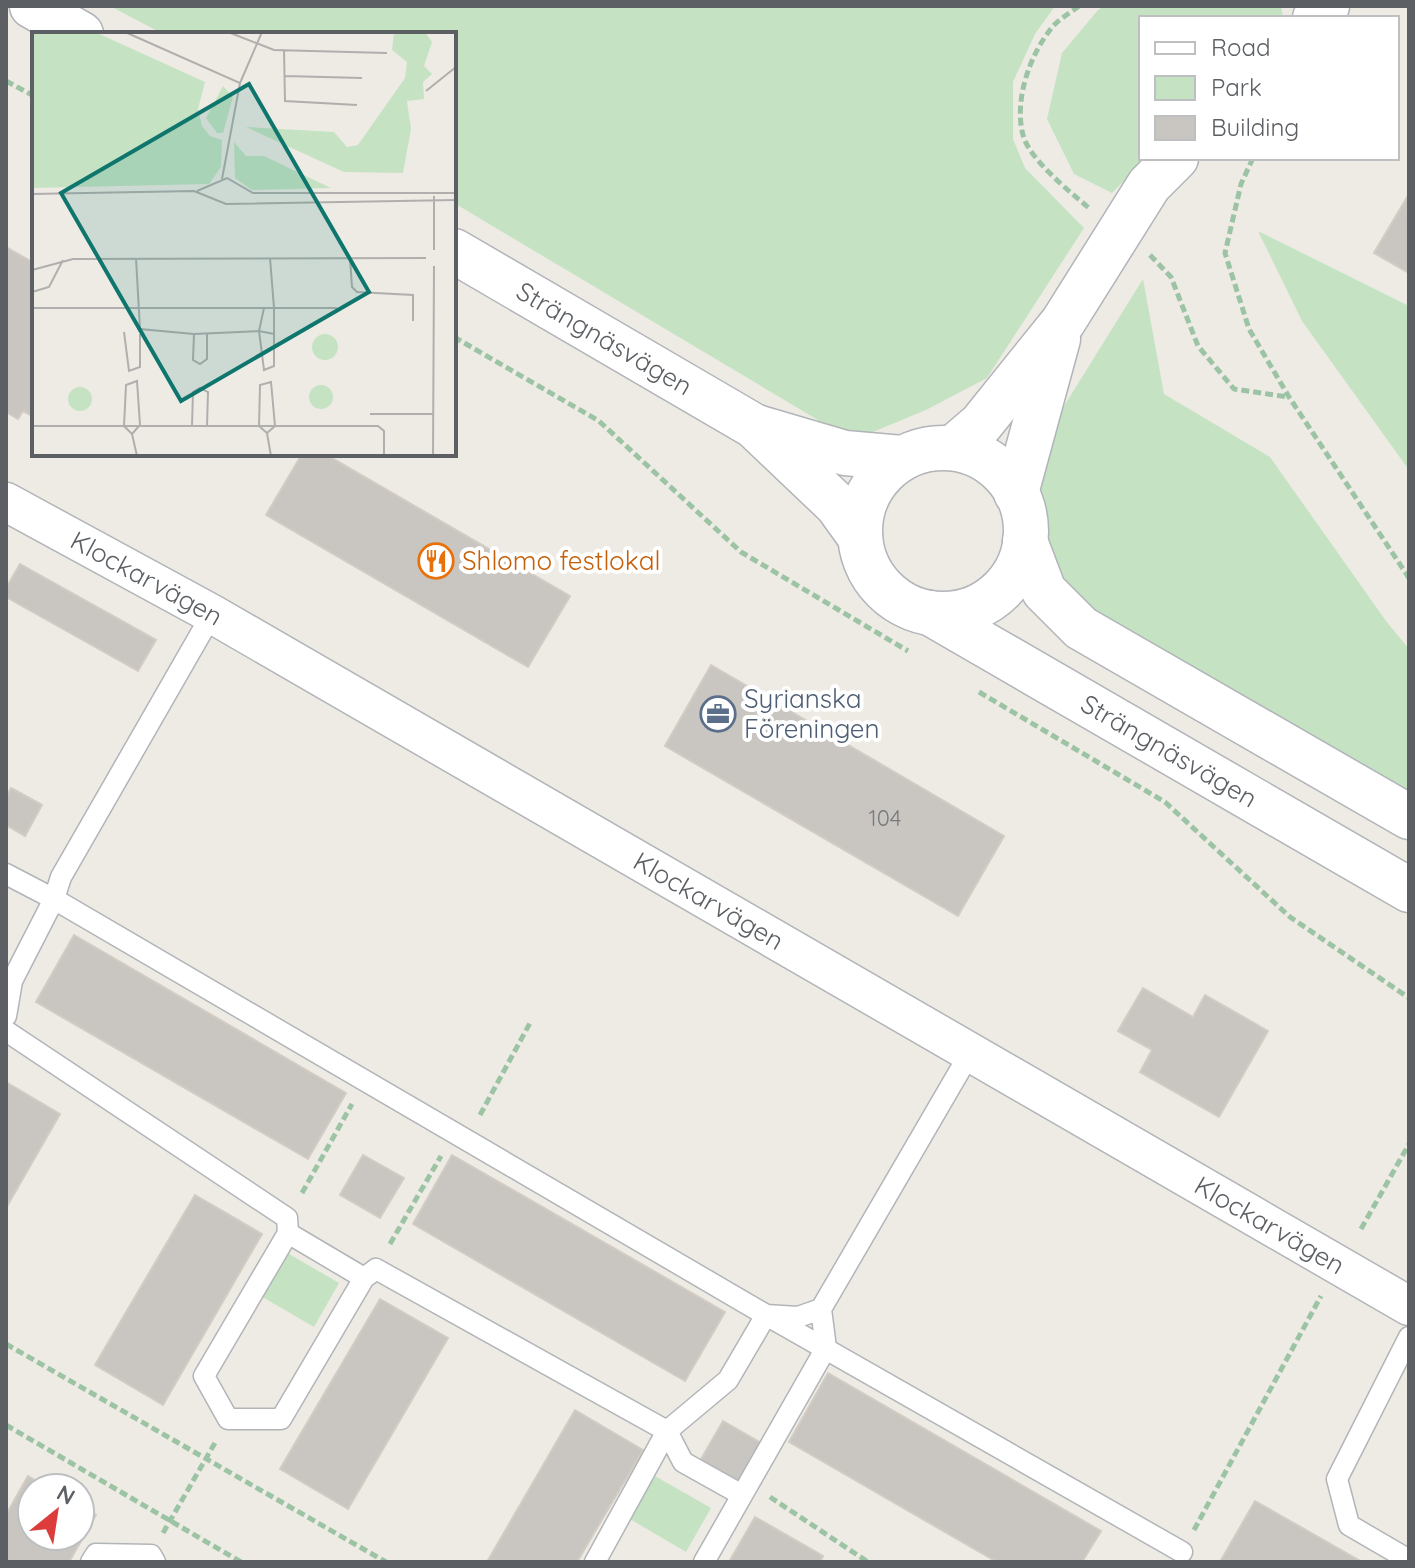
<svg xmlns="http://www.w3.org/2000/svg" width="1415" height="1568" font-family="Quicksand,sans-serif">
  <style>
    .green { fill: #c5e3c3 }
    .building { fill: #c9c6c2; stroke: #d2ccc3; stroke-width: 2 }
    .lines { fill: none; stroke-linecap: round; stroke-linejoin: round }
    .lane-casing { stroke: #b2b5b8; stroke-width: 23 }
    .street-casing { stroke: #b2b5b8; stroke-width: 41 }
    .secondary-casing { stroke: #b1b4b8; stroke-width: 47 }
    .path { stroke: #9cc4a4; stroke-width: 5; stroke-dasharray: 8 4; stroke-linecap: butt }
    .lane { stroke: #fff; stroke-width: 20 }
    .street { stroke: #fff; stroke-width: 38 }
    .secondary { stroke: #fff; stroke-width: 44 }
    .labels { text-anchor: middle; stroke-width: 8; stroke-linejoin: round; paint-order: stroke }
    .number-label { font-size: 22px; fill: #777a7c }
    .street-label { font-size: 26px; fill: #5c6064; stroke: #fff }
    .food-label { font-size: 26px; fill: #c56008; stroke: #fff; text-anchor: start }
    .service-label { font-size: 26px; fill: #4e5e75; stroke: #fff; text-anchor: start }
    .inset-road { fill: none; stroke: #b0afad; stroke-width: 2 }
    .view { fill: #0f766e; fill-opacity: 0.15; stroke: #0f766e; stroke-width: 4 }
    .inset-edge { fill: none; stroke: #5c6064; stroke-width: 4 }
  </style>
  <rect width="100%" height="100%" fill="#eeebe5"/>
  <!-- green -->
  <path class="green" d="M110,6H1055L1035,34L1013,82V139L1025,168L1084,228L987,378L926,410L868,434L838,432L454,203V34H163Z
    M1104,6H1281L1283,18H1141V158H1146L1112,193L1074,174L1047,119L1062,53L1098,10Z
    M1258,231L1409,306V470L1302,321Z
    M1143,279L1164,394L1270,457L1386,621L1409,649V795L1088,611L1051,564L1037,522L1031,486L1041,443Z
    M284,1251L339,1283L314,1327L259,1295Z
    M655,1476L711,1508L686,1552L630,1519Z"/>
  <!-- building -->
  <path class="building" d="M1409,194V273L1374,253Z
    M6,247L34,263V417L23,411L18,419L6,412Z
    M302,454H325L570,596L528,667L266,515Z
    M20,564L156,640L138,671L6,597V588Z
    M711,665L1004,836L958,916L665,746Z
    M11,788L42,805L25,836L6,825V797Z
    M74,935L346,1093L308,1159L36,1002Z
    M1143,988L1193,1017L1205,995L1268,1031L1219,1117L1140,1072L1152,1050L1118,1031Z
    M6,1082L60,1114L6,1208Z
    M363,1155L404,1178L380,1218L340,1195Z
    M452,1155L725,1312L685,1381L413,1224Z
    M195,1195L262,1234L163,1405L95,1365Z
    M380,1299L448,1338L348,1509L280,1469Z
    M828,1373L1101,1531L1082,1562H997L789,1442Z
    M575,1410L643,1450L577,1562H487Z
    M723,1421L763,1444L739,1484L700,1461Z
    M28,1476L48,1488H32V1536H80V1506L96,1515L69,1562H6V1515Z
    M1255,1501L1362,1562H1220Z
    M755,1517L823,1556L820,1562H729Z"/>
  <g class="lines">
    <defs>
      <path id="lane" d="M6,874L54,899L766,1315L1182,1552
        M6,1016L12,981L54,899L61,877L212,614
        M6,1031L287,1218L288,1233L364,1278L376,1269L667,1431L728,1380L766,1315L798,1317L821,1309
        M288,1233L204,1376L228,1419H281L364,1278
        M1409,1337L1337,1479L1349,1525L1409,1560
        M91,1562L96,1554L151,1555L155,1562
        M595,1562L667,1431L683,1462L742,1495
        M704,1562L826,1348L821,1309L970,1053"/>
      <g id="street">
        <path id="s1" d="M6,502L212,614L1409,1306"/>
      </g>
      <g id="secondary">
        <path d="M32,6L81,34"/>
        <path d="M1315,18L1327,6"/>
        <path id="s2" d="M454,251L754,426L837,505L860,537"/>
        <path d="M760,428L845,453L902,458"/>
        <path d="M953,448L981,424L1063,322L1149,185L1176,158"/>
        <circle cx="943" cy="531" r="83"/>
        <path d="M1016,493L1058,339"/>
        <path d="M1025,541L1044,591L1081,628L1409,817"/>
        <path id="s3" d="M930,613L1409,890"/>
      </g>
    </defs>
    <!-- lane casing -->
    <use href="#lane" class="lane-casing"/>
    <!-- street casing -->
    <use href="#street" class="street-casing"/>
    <!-- secondary casing -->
    <use href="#secondary" class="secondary-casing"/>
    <!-- path -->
    <path class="path" d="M1079,6C1070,13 1057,20 1050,30C1029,57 1014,101 1023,135C1029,159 1070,192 1089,208
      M6,81L34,96
      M1253,158L1241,184L1225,253L1249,329L1289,397L1409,578
      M1150,255L1171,277L1198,346L1234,389L1288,397
      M454,337L599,421L741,552L908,651
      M979,692L1165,802L1290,917L1409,998
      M480,1115L530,1023
      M302,1193L352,1104
      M1361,1229L1409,1144
      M390,1244L441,1156
      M6,1344L386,1562
      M6,1425L241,1562
      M770,1497L868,1562
      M1194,1530L1321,1296
      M163,1533L216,1441"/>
    <!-- lane -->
    <use href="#lane" class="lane"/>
    <!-- street -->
    <use href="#street" class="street"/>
    <!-- secondary -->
    <use href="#secondary" class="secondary"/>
  </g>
  <!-- icons -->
  <defs>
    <symbol id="restaurant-ring" viewBox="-11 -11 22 22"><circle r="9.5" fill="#fff" stroke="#e8710a" stroke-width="1.5"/><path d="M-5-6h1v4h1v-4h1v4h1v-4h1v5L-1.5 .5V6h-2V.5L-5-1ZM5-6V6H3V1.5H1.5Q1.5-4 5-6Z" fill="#e8710a"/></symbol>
    <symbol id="office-ring" viewBox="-11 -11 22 22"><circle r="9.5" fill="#fff" stroke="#5c6f8a" stroke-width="1.5"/><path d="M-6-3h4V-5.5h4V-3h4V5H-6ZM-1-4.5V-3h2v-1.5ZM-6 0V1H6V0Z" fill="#5c6f8a"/></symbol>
  </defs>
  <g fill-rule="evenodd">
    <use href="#restaurant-ring" x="416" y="541" width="40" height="40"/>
    <use href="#office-ring" x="698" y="694" width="40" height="40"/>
  </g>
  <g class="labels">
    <!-- number labels -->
    <g class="number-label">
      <text x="885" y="826">104</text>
    </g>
    <!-- street labels -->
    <g class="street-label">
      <text dy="9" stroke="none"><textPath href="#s2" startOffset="174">Strängnäsvägen</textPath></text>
      <text dy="9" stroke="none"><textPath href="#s1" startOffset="160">Klockarvägen</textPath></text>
      <text dy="9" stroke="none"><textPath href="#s3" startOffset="276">Strängnäsvägen</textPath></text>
      <text dy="9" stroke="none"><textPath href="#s1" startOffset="808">Klockarvägen</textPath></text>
      <text dy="9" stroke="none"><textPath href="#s1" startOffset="1456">Klockarvägen</textPath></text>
    </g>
    <!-- food labels -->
    <g class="food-label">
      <text x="462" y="570">Shlomo festlokal</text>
    </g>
    <!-- service labels -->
    <g class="service-label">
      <text x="744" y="708">Syrianska<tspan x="744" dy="30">Föreningen</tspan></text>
    </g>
  </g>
  <!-- overview -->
  <g transform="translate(32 32)">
    <rect width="424" height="424" fill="#eeebe5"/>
    <path d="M0,0H63L173,50L166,77L170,94L178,104L190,108L189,135L177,152L0,156ZM362,0H393L400,10L392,34L400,42L391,50L392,67L375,69L379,97L371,141L312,140L214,95L302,100L315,115L326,113L373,46L375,30L360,18ZM191,54L201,65L191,101H185L174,86ZM202,110L214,124H232L299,156L220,158L203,146ZM280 315a13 13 0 1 1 26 0a13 13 0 1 1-26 0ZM277 365a12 12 0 1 1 24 0a12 12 0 1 1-24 0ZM36 367a12 12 0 1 1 24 0a12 12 0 1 1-24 0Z" fill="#c5e3c3"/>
    <path class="inset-road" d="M93,0L208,51L190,147M196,0L242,18L355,21M252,18L253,69L325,73M253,44L330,46M208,51L230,0M394,59L424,35M165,159L195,146L221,161H424M0,162L162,159L194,172L424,168M402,218V164M104,226L108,297L162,302L227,299L232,276M238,226L242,276V334L232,338L227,299L242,302M318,226L320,255L325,260L381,263V289M0,238L41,227L394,226M0,260L17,255L31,228M0,276H305M92,300L97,339L108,335V302M162,302L161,328L168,332L175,327V302M338,382H401M0,394H346L352,399V424M160,394L161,360L168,356L176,360L175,394M235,401L243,394L239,350L228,353L227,394L235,401L239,424M100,402L108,393L105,349L94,353L92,394L100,402L105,424M401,424L402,234"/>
    <path class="view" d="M217,52L337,260L149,369L29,161Z"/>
    <rect width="424" height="424" class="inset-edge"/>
  </g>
  <!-- border -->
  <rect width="1415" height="1568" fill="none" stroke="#5c6064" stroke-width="16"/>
  <!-- legend -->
  <rect x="1139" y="16" width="260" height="144" fill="#ffffff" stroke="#bebfc1" stroke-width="2"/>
  <rect x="1155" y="42" width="40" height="12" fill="#ffffff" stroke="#bebfc1" stroke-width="2"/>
  <text x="1211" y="56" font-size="24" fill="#5c6064">Road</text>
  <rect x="1155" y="76" width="40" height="24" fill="#c5e3c3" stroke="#bebfc1" stroke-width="2"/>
  <text x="1211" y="96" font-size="24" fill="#5c6064">Park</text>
  <rect x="1155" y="116" width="40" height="24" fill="#c9c6c2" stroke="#bebfc1" stroke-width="2"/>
  <text x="1211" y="136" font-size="24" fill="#5c6064">Building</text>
  <!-- north arrow -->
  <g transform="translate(56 1512) rotate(30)"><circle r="38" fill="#ffffff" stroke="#bebfc1" stroke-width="2"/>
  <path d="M0-6L14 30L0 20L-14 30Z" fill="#dc3d3c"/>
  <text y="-12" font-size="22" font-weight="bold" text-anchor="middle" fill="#5c6064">N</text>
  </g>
</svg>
